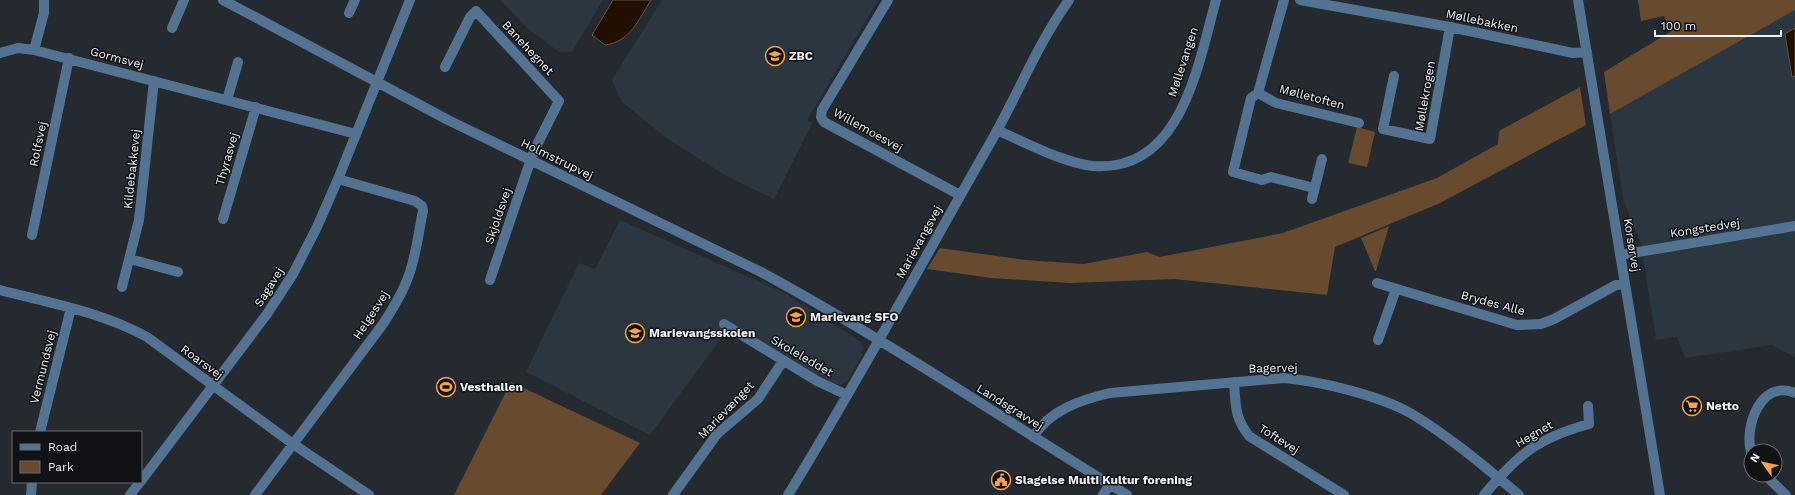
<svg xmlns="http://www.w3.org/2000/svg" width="1795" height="495" font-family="'Work Sans',sans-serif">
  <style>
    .built { fill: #2c3640 }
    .green { fill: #684b2f }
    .water { fill: #230f00; stroke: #60534a }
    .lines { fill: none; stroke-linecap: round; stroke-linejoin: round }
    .minor { stroke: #547393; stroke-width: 10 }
    .labels { text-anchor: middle; stroke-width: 3; stroke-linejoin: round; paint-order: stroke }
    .street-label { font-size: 12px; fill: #edf1f5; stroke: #101215 }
    .poi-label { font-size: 12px; font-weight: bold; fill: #edf1f5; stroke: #101215; text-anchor: start }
  </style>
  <rect width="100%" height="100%" fill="#242a30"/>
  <!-- built -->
  <path class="built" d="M500,0H603L572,52H559L527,28Z
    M662,0H878L807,120L812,123L774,199L728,177L665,137L622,102L612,80Z
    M1795,10V357L1772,345L1685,358L1677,337L1656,340L1641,244L1623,199L1610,114Z
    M620,220L785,293L861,342L863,348L861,357L848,380L842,384H837L820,378L730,326L650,435L526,372L579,263L595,269Z"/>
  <!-- green -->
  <path class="green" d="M1638,0H1795V10L1610,114L1604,72L1670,32L1664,16L1641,21Z
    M1580,87L1586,125L1440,203L1335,247L1327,295L1175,279L1070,283L991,278L927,269L940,248L1025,260L1084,264L1147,252L1160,257L1283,233L1437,178L1498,144L1499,131Z
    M1357,127L1375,132L1367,167L1348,163Z
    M1389,226L1376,271H1375L1361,238Z
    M511,382L640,443L601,495H454Z"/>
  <!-- water -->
  <path class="water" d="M613,0H651C639,19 630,42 605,45L592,35Z
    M1795,28V76L1792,77L1785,34Z"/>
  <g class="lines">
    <!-- minor -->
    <path class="minor" d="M223,0L448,120L761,272C886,340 1005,420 1127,495
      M888,0L822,110L821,117L824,122L960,195
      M1300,0L1450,27L1573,53L1587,52
      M1578,0L1660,495
      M349,13L355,0
      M172,28L184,0
      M34,50L44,13V0
      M0,53L18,48L34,50L356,134
      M445,67L470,17L476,11L559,101L533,153L490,280
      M1394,76L1383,129L1430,139L1450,27
      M1258,93L1284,0
      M227,100L238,62
      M997,130C1024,142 1064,163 1093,166C1182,173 1198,64 1216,0
      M1314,188L1271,177L1262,180L1233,172L1251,98L1258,93L1276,103L1359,123
      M1312,199L1322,159
      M223,219L256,107
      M32,235L69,58
      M1620,255L1795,226
      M130,259L178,272
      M1377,283L1517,325L1541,324L1554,319L1616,285L1625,284
      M122,287L139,220L154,81
      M0,290C50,303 102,312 147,337L293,444L369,495
      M724,324L817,381L847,395
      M1378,340L1396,289
      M1234,382C1236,406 1234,416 1249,436L1344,495
      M40,432L71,308
      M1033,437C1050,410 1080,400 1110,393L1284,378C1320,381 1381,396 1412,414C1450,437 1485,467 1519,495
      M1751,452C1744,426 1761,379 1795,393
      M1765,475L1786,495
      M141,481L267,314L293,274L317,227L338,179L410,0
      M31,495L32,482
      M130,495L140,482
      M255,495L383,324C392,310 401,296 407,280C416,259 418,234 423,211L422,206L415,201L338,179
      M673,495L717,434L758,399L783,361
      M788,495C860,378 925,257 993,138C1019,92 1038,43 1069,0
      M1103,495L1110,484
      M1484,495C1518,454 1538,438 1589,424L1588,406"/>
  </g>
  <!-- icons -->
  <defs>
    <symbol id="university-ring" viewBox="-11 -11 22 22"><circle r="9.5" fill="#101215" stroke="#f6a248" stroke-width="1.5"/><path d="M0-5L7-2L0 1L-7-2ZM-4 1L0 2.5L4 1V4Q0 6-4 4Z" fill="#f6a248"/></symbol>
    <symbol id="school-ring" viewBox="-11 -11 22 22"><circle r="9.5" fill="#101215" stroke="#f6a248" stroke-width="1.5"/><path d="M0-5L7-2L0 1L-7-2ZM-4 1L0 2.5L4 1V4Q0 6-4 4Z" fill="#f6a248"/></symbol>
    <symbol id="stadium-ring" viewBox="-11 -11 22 22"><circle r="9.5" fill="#101215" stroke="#f6a248" stroke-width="1.5"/><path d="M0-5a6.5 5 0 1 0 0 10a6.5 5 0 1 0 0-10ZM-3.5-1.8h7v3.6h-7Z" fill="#f6a248"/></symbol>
    <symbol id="supermarket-ring" viewBox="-11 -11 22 22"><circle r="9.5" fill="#101215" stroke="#f6a248" stroke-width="1.5"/><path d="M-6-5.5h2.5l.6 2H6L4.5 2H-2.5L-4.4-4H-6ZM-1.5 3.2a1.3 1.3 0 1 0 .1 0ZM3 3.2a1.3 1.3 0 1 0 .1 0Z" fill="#f6a248"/></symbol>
    <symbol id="civic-ring" viewBox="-11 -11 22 22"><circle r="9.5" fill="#101215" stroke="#f6a248" stroke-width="1.5"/><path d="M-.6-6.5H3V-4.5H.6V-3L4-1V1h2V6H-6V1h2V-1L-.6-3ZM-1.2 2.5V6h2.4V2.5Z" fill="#f6a248"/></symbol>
  </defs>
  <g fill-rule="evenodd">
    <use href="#university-ring" x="764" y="45" width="22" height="22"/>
    <use href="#school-ring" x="785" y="306" width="22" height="22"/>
    <use href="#school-ring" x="624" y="322" width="22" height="22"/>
    <use href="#stadium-ring" x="435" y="376" width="22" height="22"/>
    <use href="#supermarket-ring" x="1681" y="395" width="22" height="22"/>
    <use href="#civic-ring" x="990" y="469" width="22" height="22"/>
  </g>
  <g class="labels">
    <!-- street labels -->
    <g class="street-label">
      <text transform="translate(1482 21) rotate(12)" y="4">Møllebakken</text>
      <text transform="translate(528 48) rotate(47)" y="4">Banehegnet</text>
      <text transform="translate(117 58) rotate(15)" y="4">Gormsvej</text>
      <text transform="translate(1183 62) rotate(-72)" y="4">Møllevangen</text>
      <text transform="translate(1425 96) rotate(-80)" y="4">Møllekrogen</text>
      <text transform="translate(1312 97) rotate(15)" y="4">Mølletoften</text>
      <text transform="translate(868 130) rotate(29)" y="4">Willemoesvej</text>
      <text transform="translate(38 144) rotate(-78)" y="4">Rolfsvej</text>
      <text transform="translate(227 159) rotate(-74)" y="4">Thyrasvej</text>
      <text transform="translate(557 159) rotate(26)" y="4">Holmstrupvej</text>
      <text transform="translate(132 169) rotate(-84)" y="4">Kildebakkevej</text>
      <text transform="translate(498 216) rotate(-71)" y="4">Skjoldsvej</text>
      <text transform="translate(1705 228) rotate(-9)" y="4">Kongstedvej</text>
      <text transform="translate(919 242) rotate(-61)" y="4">Marievangsvej</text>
      <text transform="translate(1632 245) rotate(81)" y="4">Korsørvej</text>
      <text transform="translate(269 287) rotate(-58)" y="4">Sagavej</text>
      <text transform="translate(1493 303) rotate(15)" y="4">Brydes Alle</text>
      <text transform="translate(371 315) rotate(-57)" y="4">Helgesvej</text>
      <text transform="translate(802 356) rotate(30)" y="4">Skoleleddet</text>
      <text transform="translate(202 362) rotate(36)" y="4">Roarsvej</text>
      <text transform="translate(43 367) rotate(-76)" y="4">Vermundsvej</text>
      <text transform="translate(1273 368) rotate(-1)" y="4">Bagervej</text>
      <text transform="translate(1010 407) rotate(32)" y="4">Landsgravvej</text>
      <text transform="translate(726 410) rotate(-46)" y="4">Marievænget</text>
      <text transform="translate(1534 434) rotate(-30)" y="4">Hegnet</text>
      <text transform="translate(1279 439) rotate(32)" y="4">Toftevej</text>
    </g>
    <!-- poi labels -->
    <g class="poi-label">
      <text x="789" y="60">ZBC</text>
      <text x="810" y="321">Marievang SFO</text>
      <text x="649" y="337">Marievangsskolen</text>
      <text x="460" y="391">Vesthallen</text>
      <text x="1706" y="410">Netto</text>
      <text x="1015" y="484">Slagelse Multi Kultur forening</text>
    </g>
  </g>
  <!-- legend -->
  <rect x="12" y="431" width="130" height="52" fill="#101215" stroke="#686b6f"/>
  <rect x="20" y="444" width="20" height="6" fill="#547393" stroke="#686b6f"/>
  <text x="48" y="451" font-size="12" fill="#edf1f5">Road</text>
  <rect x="20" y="461" width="20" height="12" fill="#684b2f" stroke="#686b6f"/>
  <text x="48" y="471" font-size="12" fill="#edf1f5">Park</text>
  <!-- north arrow -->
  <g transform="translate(1763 463) rotate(303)"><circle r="19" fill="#101215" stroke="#686b6f"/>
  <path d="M0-3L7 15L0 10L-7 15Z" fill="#f6a248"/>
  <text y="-6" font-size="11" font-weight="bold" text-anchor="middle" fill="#edf1f5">N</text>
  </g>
  <!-- scale -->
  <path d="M1655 30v6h126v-6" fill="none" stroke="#edf1f5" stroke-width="2"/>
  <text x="1661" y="30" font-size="12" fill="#edf1f5" stroke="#101215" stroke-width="3" paint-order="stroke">100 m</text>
</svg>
